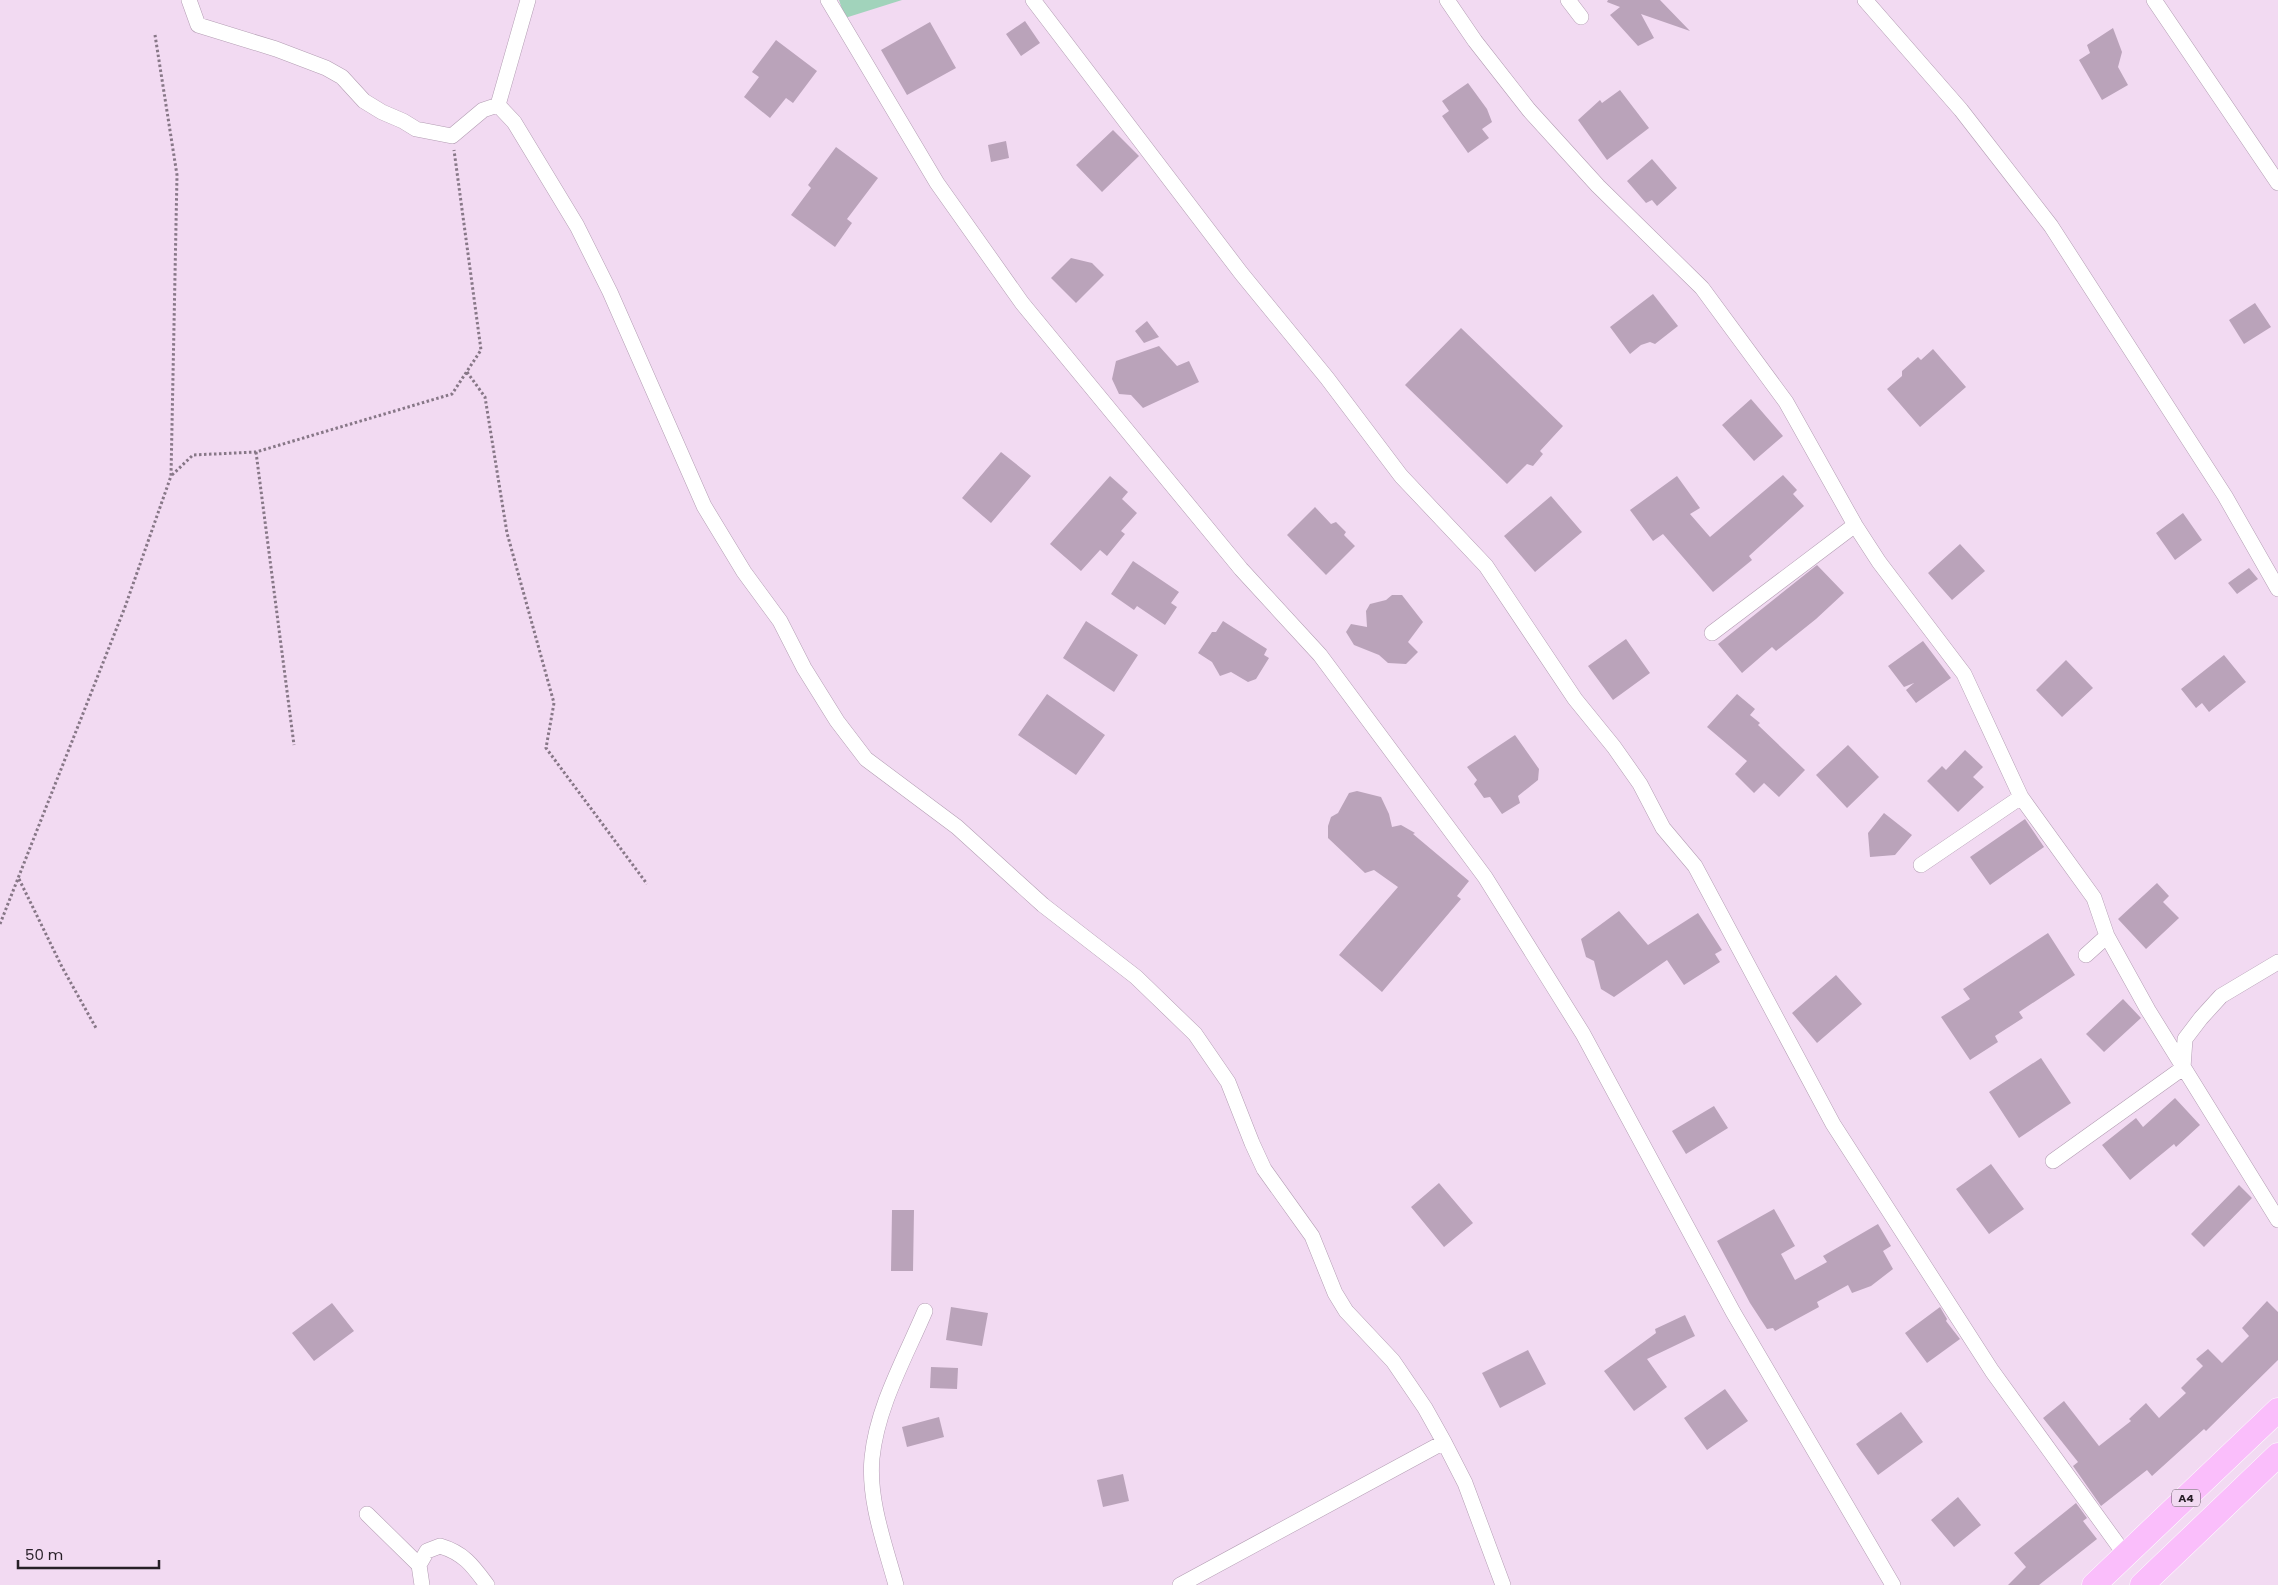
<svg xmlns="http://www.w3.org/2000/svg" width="2278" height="1585" font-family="Poppins,sans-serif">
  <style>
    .green { fill: #a1d3bb }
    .building { fill: #baa3ba }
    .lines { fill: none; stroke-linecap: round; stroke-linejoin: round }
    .minor-casing { stroke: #b39db3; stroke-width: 16 }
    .trunk-casing { stroke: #fff; stroke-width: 25 }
    .path { stroke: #877787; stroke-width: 3; stroke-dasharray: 2.5 2.5; stroke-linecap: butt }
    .minor { stroke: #fff; stroke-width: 15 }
    .trunk { stroke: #fabefb; stroke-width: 24 }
    .labels { text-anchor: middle; stroke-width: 4; stroke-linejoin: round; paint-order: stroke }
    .shield { fill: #f2daf2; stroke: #645764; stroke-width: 1 }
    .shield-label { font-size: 11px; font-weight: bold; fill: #271f27 }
  </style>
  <rect width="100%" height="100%" fill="#f2daf2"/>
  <!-- green -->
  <path class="green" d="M839,0H902L845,18Z"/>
  <!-- building -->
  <path class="building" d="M1608,0H1660L1690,31L1641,14L1654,38L1638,46L1610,15L1620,7L1607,2Z
    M1025,21L1040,43L1021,56L1006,34Z
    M930,22L956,68L907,95L881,50Z
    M2113,28L2122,52L2118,67L2128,85L2102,100L2079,60L2090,53L2087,45Z
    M776,40L817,71L793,103L786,98L770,118L744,97L759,77L752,72Z
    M1468,83L1487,109L1492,122L1482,129L1489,138L1468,153L1442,116L1449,111L1442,101Z
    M1620,90L1649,128L1607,160L1578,120L1600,100L1602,103Z
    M1113,130L1139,156L1102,192L1076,165Z
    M1006,141L1009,158L991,162L988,145Z
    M836,147L878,178L847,219L852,223L835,247L791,215L811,188L808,185Z
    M1652,159L1677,188L1657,206L1652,200L1646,203L1627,181Z
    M1071,258L1092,263L1104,275L1076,303L1051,278Z
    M1653,294L1678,326L1655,344L1650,342L1641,345L1630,354L1610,327Z
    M2255,303L2271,327L2244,344L2229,320Z
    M1147,321L1159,337L1144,343L1135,331Z
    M1461,328L1563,426L1540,451L1543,454L1533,466L1527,464L1507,484L1405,385Z
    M1159,346L1177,366L1189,361L1199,382L1143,408L1131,395L1119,394L1112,379L1116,361Z
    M1933,349L1966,387L1920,427L1887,389L1902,376V371L1918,357L1921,360Z
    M1751,399L1783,436L1754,461L1722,425Z
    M1001,452L1031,476L991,523L962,498Z
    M1783,475L1797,490L1793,494L1804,506L1749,556L1752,560L1713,592L1663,534L1653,541L1630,510L1677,476L1700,508L1690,514L1710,537Z
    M1110,476L1128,492L1122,499L1137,513L1121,531L1125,534L1107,556L1100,550L1081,571L1050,544Z
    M1551,496L1582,532L1535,572L1504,536Z
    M1315,507L1331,524L1336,522L1346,532L1344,535L1355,546L1326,575L1287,535Z
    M2183,513L2202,540L2175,560L2156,533Z
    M1960,544L1985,571L1952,600L1928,573Z
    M1133,561L1179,592L1171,603L1177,607L1165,625L1137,606L1134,610L1111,594Z
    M1817,565L1844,593L1816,619L1776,651L1772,647L1742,673L1718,644Z
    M2249,568L2258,579L2237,594L2228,583Z
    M1392,595H1402L1423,622L1408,642L1418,652L1406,664L1388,663L1379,655L1354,645L1346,632L1351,624L1367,627L1366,611L1370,604L1386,600Z
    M1086,621L1138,655L1114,692L1063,658Z
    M1223,621L1267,649L1264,655L1269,658L1256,679L1248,682L1231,672L1220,676L1212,662L1198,653L1212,632H1216Z
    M1626,639L1650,673L1613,700L1588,666Z
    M1923,641L1951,678L1916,703L1906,690L1914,683L1904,687L1888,666Z
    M2224,655L2246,682L2209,712L2202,703L2196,708L2181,689Z
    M2066,660L2093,688L2062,717L2036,690Z
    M1047,694L1105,735L1076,775L1018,735Z
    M1737,694L1755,709L1750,715L1760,723L1758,725L1805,770L1779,797L1764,783L1754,793L1735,774L1747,761L1707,727Z
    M1515,735L1539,769L1538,780L1518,796L1520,803L1502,814L1490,797L1484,798L1474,784L1477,780L1467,767Z
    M1848,745L1879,777L1847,808L1816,775Z
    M1965,750L1983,767L1973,777L1984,787L1958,812L1927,781L1942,766L1946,770Z
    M1357,791L1381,797L1389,814L1392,827L1401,825L1415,833L1413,834L1469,881L1457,896L1461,899L1382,992L1339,955L1398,887L1374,870L1365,873L1328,838V826L1331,817L1338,813L1349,793Z
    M1884,813L1912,835L1895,855L1870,857L1868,833Z
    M2025,819L2044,847L1990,885L1970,857Z
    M2157,883L2169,896L2163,902L2179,918L2146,949L2118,919Z
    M1619,911L1648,945L1698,913L1722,950L1715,954L1720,962L1684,985L1667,960L1614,997L1601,989L1594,961L1586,957L1581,939Z
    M2048,933L2075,975L2019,1012L2023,1018L1995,1036L1998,1042L1970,1060L1941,1017L1970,999L1963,989Z
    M1836,975L1862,1004L1817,1043L1792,1013Z
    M2123,999L2141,1018L2104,1052L2086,1034Z
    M2041,1058L2071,1103L2019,1138L1989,1092Z
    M2175,1098L2200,1125L2176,1147L2174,1144L2130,1180L2102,1145L2136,1118L2143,1127Z
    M1714,1106L1728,1128L1686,1154L1672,1131Z
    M1991,1164L2024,1209L1989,1234L1956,1189Z
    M1439,1183L1473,1223L1444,1247L1411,1207Z
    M2239,1185L2252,1198L2204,1247L2191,1234Z
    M1774,1209L1795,1246L1781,1254L1795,1280L1827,1262L1823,1256L1878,1224L1891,1246L1883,1251L1893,1269L1871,1286L1852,1293L1848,1285L1817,1302L1819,1307L1775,1331L1773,1328L1767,1329L1750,1303L1717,1241Z
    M892,1210H914L913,1271H891Z
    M2267,1301L2278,1312V1360L2206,1431L2204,1429L2152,1476L2147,1470L2101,1506L2073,1466L2078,1462L2043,1418L2064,1401L2099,1446L2131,1421L2129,1419L2146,1403L2159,1418L2186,1393L2181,1388L2203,1366L2196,1359L2208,1349L2222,1363L2249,1336L2242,1328Z
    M332,1303L354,1331L314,1361L292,1333Z
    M951,1307L988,1313L982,1346L946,1340Z
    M1940,1307L1947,1319L1946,1321L1960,1339L1927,1363L1905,1333Z
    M1685,1315L1695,1336L1647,1359L1667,1387L1634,1411L1604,1371L1656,1333L1655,1329Z
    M1528,1350L1546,1384L1500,1408L1482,1373Z
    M931,1367L958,1368L957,1389L930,1388Z
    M1725,1389L1748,1421L1707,1450L1684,1418Z
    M1901,1412L1923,1442L1878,1475L1856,1444Z
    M939,1417L944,1437L907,1447L902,1427Z
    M1123,1474L1129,1501L1103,1507L1097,1480Z
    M1958,1497L1981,1525L1954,1547L1931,1520Z
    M2076,1503L2087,1518L2083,1521L2097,1539L2039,1585H2008L2026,1567L2014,1553Z"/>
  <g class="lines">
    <defs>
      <path id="minor" d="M189,0L198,25L276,49L326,68L342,77L364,101L382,112L403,121L416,129L452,136L483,110L498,105L514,122L577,226L610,292L704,506L744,572L780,621L804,668L837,721L866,759L957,827L1043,905L1136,977L1195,1034L1228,1082L1252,1143L1264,1169L1312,1236L1335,1293L1346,1311L1393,1361L1425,1408L1444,1442L1465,1483L1503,1585
        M828,0L937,183L1022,303L1241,569L1320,655L1485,877L1583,1034L1733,1312L1893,1585
        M1033,0L1241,273L1327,378L1401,476L1486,566L1575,699L1614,747L1640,784L1663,828L1695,866L1833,1124L1992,1371L2126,1556
        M1447,0L1475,41L1529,110L1598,186L1702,288L1786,402L1855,525L1879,562L1964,674L2021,797L2094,898L2107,936L2148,1010L2278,1220
        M1568,0L1581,17
        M1865,0L1961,110L2051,226L2225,496L2278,589
        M2154,0L2278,183
        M498,105L528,0
        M1712,633L1855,525
        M1921,865L2021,797
        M2086,955L2107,936
        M2053,1161L2183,1068L2185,1039L2201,1018L2221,996L2278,962
        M367,1514L419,1565L422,1585
        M419,1565L427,1551L440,1546C464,1553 473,1566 487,1585
        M896,1585C885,1545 868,1500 872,1458C877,1407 905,1358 925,1311
        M1180,1585L1444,1442"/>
      <path id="trunk" d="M2094,1585L2278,1410
        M2142,1585L2278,1455"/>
    </defs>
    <!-- minor casing -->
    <use href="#minor" class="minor-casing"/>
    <!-- trunk casing -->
    <use href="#trunk" class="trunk-casing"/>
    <!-- path -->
    <path class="path" d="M467,372L485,397L507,533L554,703L546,748L647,884
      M256,452L294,745
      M172,475L193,455L256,452L452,394L481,350L454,150
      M19,879L62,967L96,1028
      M0,924L125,607L171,476L177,175L155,35"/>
    <!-- minor -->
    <use href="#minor" class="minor"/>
    <!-- trunk -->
    <use href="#trunk" class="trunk"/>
  </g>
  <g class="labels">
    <!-- shield labels -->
    <rect class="shield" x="2172" y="1489.5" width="28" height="17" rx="4"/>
    <g class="shield-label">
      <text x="2186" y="1502">A4</text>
    </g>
  </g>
  <!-- scale -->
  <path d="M18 1560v8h141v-8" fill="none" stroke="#271f27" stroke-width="2.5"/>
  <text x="25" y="1560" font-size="15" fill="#271f27" stroke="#f2daf2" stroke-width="4" paint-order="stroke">50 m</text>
</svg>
